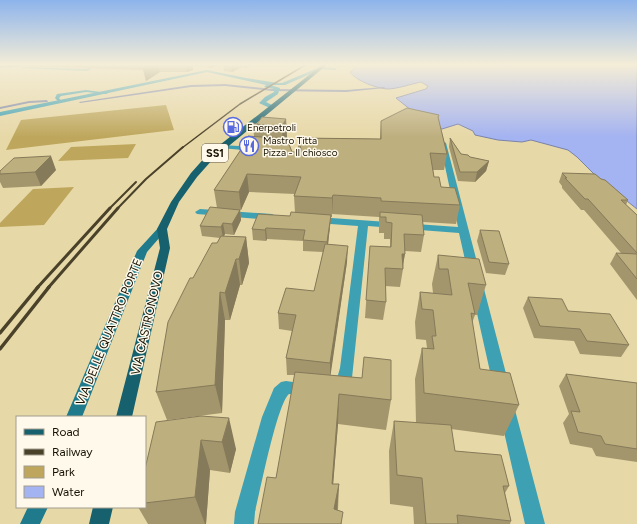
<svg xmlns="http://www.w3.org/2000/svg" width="637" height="524" font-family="Figtree,sans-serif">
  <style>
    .green { fill: #bea75d }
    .water { fill: #a4b3f1; stroke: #7a83a9 }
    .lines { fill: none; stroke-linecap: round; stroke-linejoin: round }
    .stream { fill: #7a83a9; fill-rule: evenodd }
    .path { stroke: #948965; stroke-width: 1; stroke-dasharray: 1 1.5; stroke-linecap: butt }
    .service { fill: #3da0b3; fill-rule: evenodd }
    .minor { fill: #3da0b3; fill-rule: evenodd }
    .secondary { fill: #1f7b8c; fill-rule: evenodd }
    .primary { fill: #17606d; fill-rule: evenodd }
    .rail-far3 { stroke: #494129; stroke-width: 1.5 }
    .rail-far2 { stroke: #494129; stroke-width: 2 }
    .rail-far1 { stroke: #494129; stroke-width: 3 }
    .rail { stroke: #494129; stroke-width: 3.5 }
    .wall { fill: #a3966d }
    .shaded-wall { fill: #857a59 }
    .building { fill: #beaf7f; stroke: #857a59 }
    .labels { text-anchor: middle; stroke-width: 3; stroke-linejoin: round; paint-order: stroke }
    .far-poi-label { font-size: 10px; fill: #171202; stroke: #fef9eb; text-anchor: start }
    .shield { fill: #fef9eb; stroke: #5c5748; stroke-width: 1 }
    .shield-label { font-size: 11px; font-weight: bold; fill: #171202 }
    .street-label { font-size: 12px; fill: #171202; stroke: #fef9eb }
  </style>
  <rect width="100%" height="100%" fill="#e7d8a7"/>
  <!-- green -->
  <path class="green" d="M166,105L174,130L6,150L21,120Z
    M136,144L128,158L58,161L71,147Z
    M74,187L44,225L0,227V223L33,189Z"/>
  <!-- water -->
  <path class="water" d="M359,64H637V209L597,177L577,157L568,150L531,140L522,142L498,140L475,135L473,131L458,124L442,129L427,123L396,98L426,89L428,86L421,82C411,84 397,89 387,89C376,88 356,81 350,72Z"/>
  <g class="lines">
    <!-- stream -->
    <path class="stream" d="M225,84L272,89L346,90L384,87L385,88L346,92L272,91L225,86L191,87L80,103L79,102L191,85Z
      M47,100L48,102L29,103L0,109V107L29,101Z"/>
    <!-- path -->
    <path class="path" d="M281,64H283"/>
    <!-- service -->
    <path class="service" d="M320,67L335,68L337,69L335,70L319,69Z
      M86,90L108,93L106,94L86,92L61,96L59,98L62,102L60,103L55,98L57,94Z"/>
    <!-- minor -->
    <path class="minor" d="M26,64L18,67L0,68V66Z
      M97,64L100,65L87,71L21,68L23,67L86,69Z
      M181,64L204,66L202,67Z
      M320,67L322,69L285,85H270L280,88L278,94L266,102L274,106L275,107L272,109L259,103L265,97L274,92V89L264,87L266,85L207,72L0,116V112L207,70L246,78L278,83H282Z
      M443,141L446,143L509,385L506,389L501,391L496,389L493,385L459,233L368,226L352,378C348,387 341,396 331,393L328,388L338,375L340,368L358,226L317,223L312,220L317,217L458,227L440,143Z
      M222,145L255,147L259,149L255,151L220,148L218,147Z
      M200,209L272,214L277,217L272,220L197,214L195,212Z
      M286,381L313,385L316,390L313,395L308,396L289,394C277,404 260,492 255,512L254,524H234L235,512L262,417L274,388L281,382Z
      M507,403L513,405L515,410L545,524H525L499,410L501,405Z"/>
    <!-- secondary -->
    <path class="secondary" d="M162,226L167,229L147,252L82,417H66L137,251L159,227Z
      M28,507H48L40,524H20Z"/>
    <!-- primary -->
    <path class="primary" d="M323,64H328L213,159L197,177L179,202L167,229L170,248L132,417H116L160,248L157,229L171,202L191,173L207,155Z
      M93,507H113L109,524H89Z"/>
    <!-- rail-far3 -->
    <path class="rail-far3" d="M182,148L240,104L307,64"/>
    <!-- rail-far2 -->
    <path class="rail-far2" d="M109,209L136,182
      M117,209L146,179L183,147"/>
    <!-- rail-far1 -->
    <path class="rail-far1" d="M37,288L110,208
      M48,288L118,208"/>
    <!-- rail -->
    <path class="rail" d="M0,333L38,287
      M0,349L49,287"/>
  </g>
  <!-- wall -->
  <path class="wall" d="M25,64H255L246,68L242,67L232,72L224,71L223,64L209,68L206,66L193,65V70L187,72H160L146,81L143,70L26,66Z
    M439,115L438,119L447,154L444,170H433L434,177L441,187L460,205L456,224L423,222L424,235L421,252L405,251L403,269L400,287L385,286L386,302L383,320L365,318L370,246L390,247V239H384V233H379V217L332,214V217H331L330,226L328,245L347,262L330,375L362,378L364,357L391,400L386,430L338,424L333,484H339L338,510L342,524L276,478L295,375H287L286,358L292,331L279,329L278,313L314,291L323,252L303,251V241L267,239L266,241L253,240L252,229L290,216L295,213L294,196L295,194L249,192L241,210H240L241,220L234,235L225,234L224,236L246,237L249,263L242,285H240L230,320H225L222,413L167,420L156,392L193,278L217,243L220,238L202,236L200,226L217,208L214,190L242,149L241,145L254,136L253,124H257L286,119L287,139L292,152H298V138L380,139L381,121Z
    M450,138L461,154L470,157L489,161L486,171L475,182L458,181L449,147Z
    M56,170L41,186L3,188L0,182V171Z
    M562,173L601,179L628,200L626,205L637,215V300L610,264L616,253H621L584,210H581L562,188V186L559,182Z
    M480,230L509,264L505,275L486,273L477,241Z
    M438,255L486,285L477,315H475L472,323L480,369L519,405L504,436L451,429L455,451L509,486L505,493L511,521L510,524H414L413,507L390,504L389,451L394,421L416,423L415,379L422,348H427L426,340L416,339L415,322L420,292L433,293L432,284Z
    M528,297L568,311L629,345L621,357L580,354L574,341L534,338L523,308Z
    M566,374L637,383V462L596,456L592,448L570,444L563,423L569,414L559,386Z
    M201,416L236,449L230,473L210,470L206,524H148L138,507H145V469Z"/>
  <!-- shaded-wall -->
  <path class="shaded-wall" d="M150,64H158L160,72L146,81L143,68Z
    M186,64H192L193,70L187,72Z
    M209,64H223L209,68Z
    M231,64H242V67L232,72Z
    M246,64H255L246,68Z
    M286,119L287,139L283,147L282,126Z
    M51,156L56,170L41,186L35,172Z
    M489,161L486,171L475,182L477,172Z
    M247,174L249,192L241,210L239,192Z
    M333,195L332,214V217V198Z
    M240,210L241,220L234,235L232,224Z
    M331,215L330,226L327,253V242Z
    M223,223L225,234L223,238L221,227Z
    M266,228L267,239L266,241L265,230Z
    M246,237L249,263L242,285L239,259Z
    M348,246L347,262L330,379V363Z
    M402,254H405L402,269Z
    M236,259L240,285L230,320L225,293Z
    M220,292L225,320L222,413L215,385Z
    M339,394L338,424L331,511L332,484Z
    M229,418L236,449L230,473L222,442Z
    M201,440L210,470L206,524H205L195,497Z
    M339,484L337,512L334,509Z"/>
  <!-- building -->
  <path class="building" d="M142,64H150L143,68Z
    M407,108L439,115L438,117L447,154L430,153L434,177H439L441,187L455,188L460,205L381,201V198L333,195L332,198L294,196L301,177L247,174L239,192L214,190L244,145H241L248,136L287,139L292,152H299L301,149L298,138L381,139V121Z
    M262,117L286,119L282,126L253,124H257Z
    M450,138L461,154L468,155L470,157L489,161L477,172H460Z
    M51,156L35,172L0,174V171L14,158Z
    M562,173L595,174L601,179L605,180L628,200H621L637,215V253L588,199H585L565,178H567Z
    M210,207L240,210L232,224L223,223L221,227L200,226Z
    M291,212L331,215L327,242L303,240L305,230L266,228L265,230L252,229L258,214L290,216Z
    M380,212L422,215L424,235L404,234L405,254H402L403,269L385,268L386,302L366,300L370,246L391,247L392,223L386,222V217H380Z
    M480,230L499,231L509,264L489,262Z
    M221,236L246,237L239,259H236L225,293L220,292L215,385L156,392L168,322L190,278H193L212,243H217Z
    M325,244L348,246L330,363L286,358L296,315L278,313L286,288L314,291Z
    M616,253L637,254V279Z
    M438,255L479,259L486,285L468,283L475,314L471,313L480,369L510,373L519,405L424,393L422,348L434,349L432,336H436L433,310L422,309L420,292L452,295L448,269H439Z
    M528,297L562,299L568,311L610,314L629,345L587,341L580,329L540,326Z
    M364,357L391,360V400L339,394L332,484H339L334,509L343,512L341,524H258L267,477L276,478L295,372L362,378Z
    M566,374L637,383V449L605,444L601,436L578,432L571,411L580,412Z
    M201,416L229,418L222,442L201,440L195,497L145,503V469L156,422Z
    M394,421L451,425L455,451L501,455L509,486H503L511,521L457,515L458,524H426L422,478L397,475Z"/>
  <!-- sky -->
  <linearGradient id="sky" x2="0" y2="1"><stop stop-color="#8db4ec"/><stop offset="0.47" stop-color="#f4edd7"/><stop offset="1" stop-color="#f4edd7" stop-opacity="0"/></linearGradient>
  <rect width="637" height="137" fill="url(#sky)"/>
  <!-- icons -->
  <defs>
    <symbol id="fuel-ring" viewBox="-11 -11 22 22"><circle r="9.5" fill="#fef9eb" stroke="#586ae0" stroke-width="1.5"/><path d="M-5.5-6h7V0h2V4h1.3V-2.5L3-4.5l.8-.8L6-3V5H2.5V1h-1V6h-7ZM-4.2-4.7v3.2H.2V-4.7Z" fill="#586ae0"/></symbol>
    <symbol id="restaurant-ring" viewBox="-11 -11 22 22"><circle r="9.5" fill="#fef9eb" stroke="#586ae0" stroke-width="1.5"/><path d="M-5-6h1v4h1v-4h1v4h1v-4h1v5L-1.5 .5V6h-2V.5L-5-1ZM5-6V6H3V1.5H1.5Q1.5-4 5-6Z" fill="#586ae0"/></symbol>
  </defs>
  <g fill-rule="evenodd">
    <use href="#fuel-ring" x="222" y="116" width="22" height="22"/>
    <use href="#restaurant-ring" x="238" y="135" width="22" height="22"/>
  </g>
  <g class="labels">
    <!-- far-poi labels -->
    <g class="far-poi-label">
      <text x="247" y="131">Enerpetroli</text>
      <text x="263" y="144">Mastro Titta<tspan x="263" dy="12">Pizza - Il chiosco</tspan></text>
    </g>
    <!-- shield labels -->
    <rect class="shield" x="202" y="144" width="26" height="18" rx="3"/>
    <g class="shield-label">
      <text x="215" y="157">SS1</text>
    </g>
    <!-- street labels -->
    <g class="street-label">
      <text transform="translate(147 323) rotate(-77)" y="4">VIA CASTRONOVO</text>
      <text transform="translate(109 332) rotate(-68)" y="4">VIA DELLE QUATTRO PORTE</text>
    </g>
  </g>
  <!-- legend -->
  <rect x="16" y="416" width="130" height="92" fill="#fef9eb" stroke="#a29d8e"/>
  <rect x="24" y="429" width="20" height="6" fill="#17606d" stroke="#a29d8e"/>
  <text x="52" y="436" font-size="12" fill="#171202">Road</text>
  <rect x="24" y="449" width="20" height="6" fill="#494129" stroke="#a29d8e"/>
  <text x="52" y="456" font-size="12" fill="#171202">Railway</text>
  <rect x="24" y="466" width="20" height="12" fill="#bea75d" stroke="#a29d8e"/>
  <text x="52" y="476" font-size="12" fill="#171202">Park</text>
  <rect x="24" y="486" width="20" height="12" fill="#a4b3f1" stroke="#a29d8e"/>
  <text x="52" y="496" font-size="12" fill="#171202">Water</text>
</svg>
